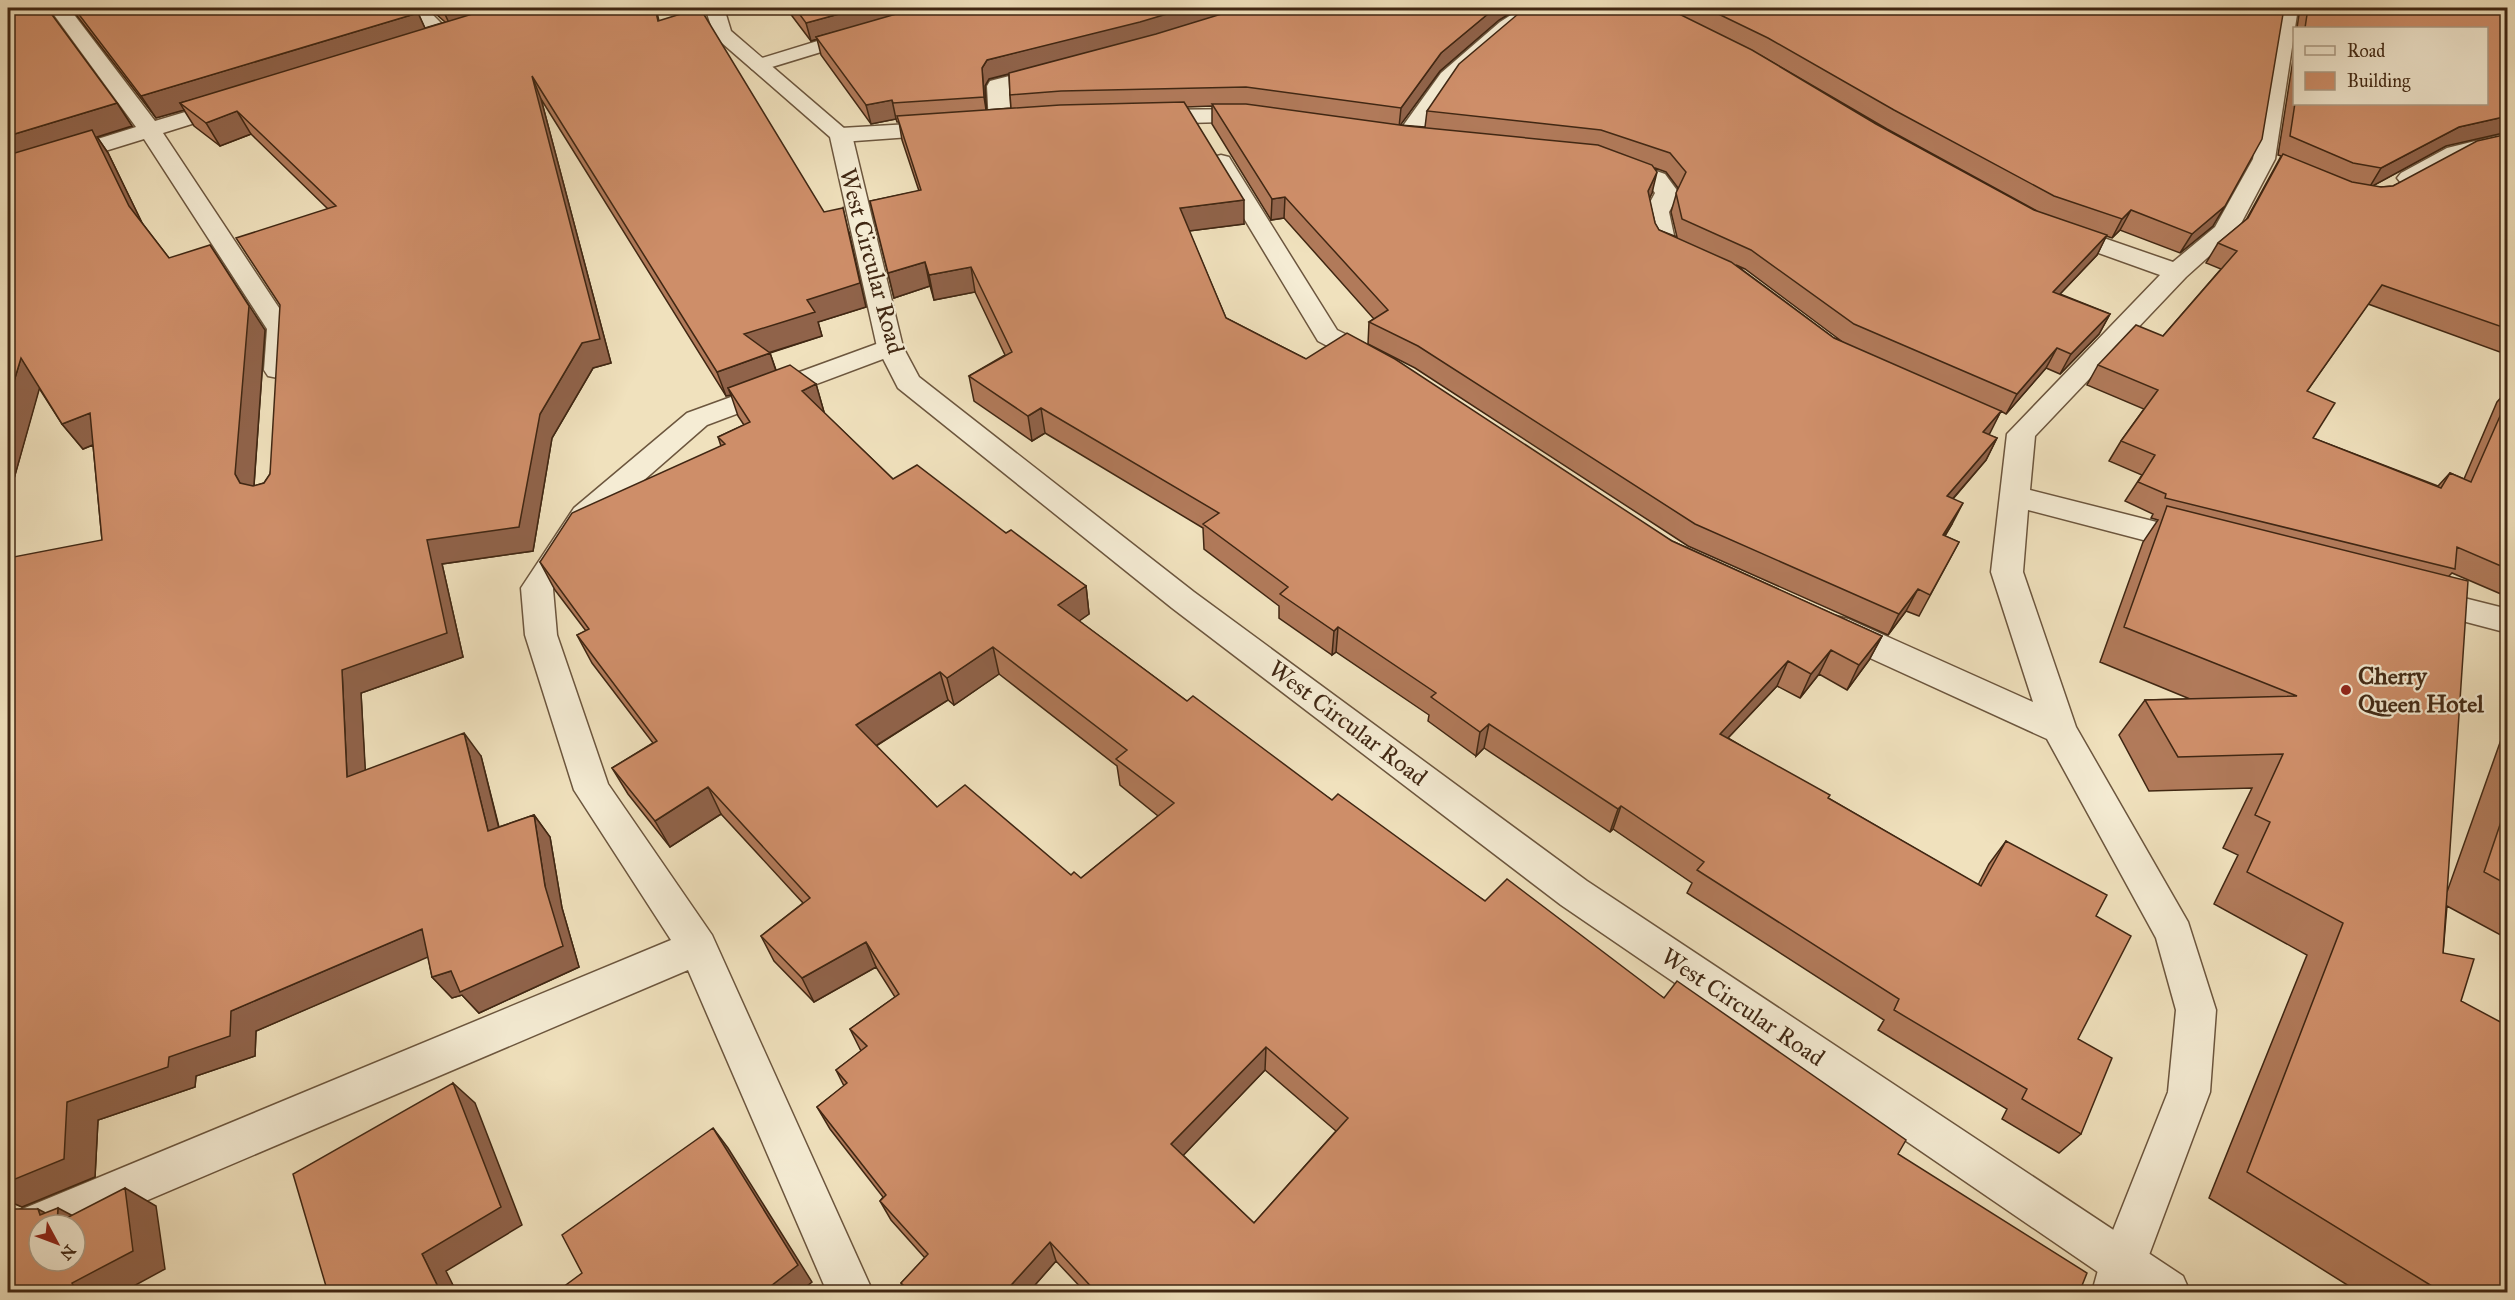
<svg xmlns="http://www.w3.org/2000/svg" width="2515" height="1300" font-family="'IM FELL Great Primer',serif">
  <style>
    .lines { fill: none; stroke-linecap: round; stroke-linejoin: round }
    .minor-casing { stroke: #6c563e; stroke-width: 3 }
    .tertiary-casing { stroke: #6c563e; stroke-width: 3 }
    .minor { fill: #f5ecd4; fill-rule: evenodd }
    .tertiary { fill: #f5ecd4; fill-rule: evenodd }
    .wall { fill: #b17a5a; stroke: #402713; stroke-width: 1.5; fill-rule: evenodd }
    .shaded-wall { fill: #90634a; stroke: #402713; stroke-width: 1.5 }
    .building { fill: #ce8e69; stroke: #402713; stroke-width: 1.5; fill-rule: evenodd }
    .poi-dot { fill: #8f2418; stroke: #f5ecd4; stroke-width: 2 }
    .labels { text-anchor: middle; stroke-width: 4.5; stroke-linejoin: round; paint-order: stroke }
    .street-label { font-size: 24px; fill: #402713; stroke: #f5ecd4 }
    .poi-label { font-size: 24px; font-weight: bold; fill: #402713; stroke: #f5ecd4; text-anchor: start }
  </style>
  <rect width="100%" height="100%" fill="#f0e1bd"/>
  <filter id="stains"><feTurbulence type="fractalNoise" baseFrequency=".00333" numOctaves="4"/><feColorMatrix values="0 0 0 0 .2 0 0 0 0 .09 0 0 0 0 .02 0 0 0 .5 -.17"/></filter>
  <radialGradient id="worn" r=".72"><stop offset=".6" stop-color="#630" stop-opacity="0"/><stop offset="1" stop-color="#630" stop-opacity=".3"/></radialGradient>
  <g class="lines">
    <defs>
      <path id="minor" d="M49,8H69L155,121L232,98L240,99L243,104L240,109L163,133L293,329L292,370L288,376L278,378L268,376L264,370L267,329L144,139L8,181V167L136,127Z
        M406,8H426L456,38L453,42H439Z
        M1522,8H1544L1514,30L1455,81L1414,142L1406,144L1398,142L1395,137L1441,73L1500,22Z
        M2278,8H2298L2275,159L2237,231L2186,277L2035,436L2030,490L2204,534L2208,542L2204,550L2193,553L2028,510L2023,572L2076,727L2188,922L2216,1010L2210,1092L2146,1263L2138,1292H2092L2100,1263L2168,1092L2176,1010L2156,938L2047,739L1824,637L1820,628L1824,619L1836,616L1848,619L2033,702L1991,572L2007,434L2160,275L2051,236L2048,231L2051,226L2060,224L2069,226L2173,262L2215,227L2253,159Z
        M860,28L867,30L870,34L867,38L759,71L752,69L749,65L752,61Z
        M1052,65L1059,67L1062,71L1059,75L1009,90L1011,125L1008,130L1000,132L992,130L989,125L987,86L990,81Z
        M1255,109L1263,111L1266,116L1263,121L1148,124L1140,122L1137,117L1140,112L1148,110Z
        M944,122L952,124L955,129L952,134L841,142L833,140L830,135L833,130L841,128Z
        M2508,133V147L2463,158L2417,183L2409,185L2401,183L2397,178L2401,173L2447,148Z
        M1221,155L1229,157L1232,162L1337,330L1385,354L1388,360L1385,366L1375,368L1365,366L1318,341L1210,162L1213,157Z
        M1612,156L1665,174L1679,193L1669,212L1675,240L1700,252L1703,257L1700,262L1691,264L1682,262L1655,249L1652,244L1645,212L1655,193L1649,184L1604,168L1601,163L1604,158Z
        M890,339L899,341L903,347L899,353L707,425L596,522L553,589L557,635L608,784L712,935L873,1292H827L688,970L75,1231V1225H39V1247L8,1259V1215L671,940L574,790L525,635L521,588L574,508L687,413Z
        M2424,588L2508,609V633L2413,608L2408,600L2413,592Z"/>
      <path id="tertiary" d="M705,8H724L731,31L852,135L903,347L919,377L1194,592L1587,881L2183,1276L2190,1292H2127L1561,905L1172,608L898,388L877,347L830,137L715,37Z"/>
    </defs>
    <!-- minor casing -->
    <use href="#minor" class="minor-casing"/>
    <!-- tertiary casing -->
    <use href="#tertiary" class="tertiary-casing"/>
    <!-- minor -->
    <use href="#minor" class="minor"/>
    <!-- tertiary -->
    <use href="#tertiary" class="tertiary"/>
  </g>
  <!-- wall -->
  <path class="wall" d="M8,8L117,103L132,126L97,137L108,153L142,223L169,258L265,330L254,486L264,483L270,474L328,209L251,134L220,146L194,126L184,110L156,118L71,8H413L418,13L425,28L445,22L429,8H656L659,21L824,212L849,232L866,307L818,322L822,336L770,353L776,370L816,384L824,412H823L893,479L1006,533L1086,586L1089,614L1079,621L1187,701L1332,800L1485,901L1664,998L1898,1154L2079,1293H1086L1056,1261L1028,1293H908L901,1283L925,1258L891,1220L880,1201L883,1197L830,1129L817,1107L844,1086L836,1070L861,1051L850,1029L895,997L876,967L814,1002L774,961L761,936L803,903L721,814L670,847L628,794L612,768L653,743L592,663L577,635L586,631L555,590L540,562L721,446L718,437L744,425L738,416L731,395L726,396L541,99L611,363L593,368L552,438L533,551L442,564L463,657L361,693L365,771L481,756L499,827L534,815L550,837L562,908L579,967L479,1013L462,995L452,998L432,977L428,956L256,1031L255,1056L196,1076L195,1087L98,1120L95,1177L22,1207L13,1203L102,540L93,445L83,449L62,424L39,388L8,500ZM999,674L1117,766L1120,785L1158,816L1081,878L1071,875L937,807L876,746L948,700L954,705ZM1265,1070L1336,1131L1254,1223L1183,1155Z
    M786,8H1519L1499,20L1440,71L1400,125L1425,127L1427,111L1527,8H2284L2213,226L2180,253L2120,230L2112,238L2106,236L2097,255L2060,294L2110,314L2099,334L2060,374L2046,368L2006,414L2001,411L1988,435L1997,438L1986,460L1953,499L1952,524L1945,536L1959,542L1919,616L1906,611L1888,635L1688,546L1415,368L1368,344L1369,322L1374,319L1284,218L1271,220L1212,124V106L1187,107L1244,224L1189,231L1226,318L1306,359L1672,541L1882,636L1869,660L1847,690L1819,674L1800,698L1777,686L1728,738L1828,798L1978,885L1989,864L2006,841L2096,916L2078,1039L2081,1134L2059,1153L2002,1119L2007,1109L1878,1030L1884,1020L1687,893L1692,883L1613,829L1610,832L1484,748L1476,756L1428,721L1429,715L1336,652L1332,655L1279,618V606L1204,549L1203,528L1045,433L1032,441L974,401L969,376L1005,355L975,292L934,300L930,286L894,298L870,201L919,191L902,140L899,122H897L896,119L871,124L821,55L817,39L811,41ZM1760,55L1887,129L2037,211L1876,124ZM1009,74L1010,95L1011,108L986,110L985,86L989,79ZM1655,168L1666,172L1678,188L1671,212L1677,237L1659,230L1655,223L1649,199L1652,193ZM1736,265L1745,269L1844,343L1834,338Z
    M2300,8H2508L2446,146L2372,186L2381,187L2393,186L2508,134V355L2368,304L2307,391L2313,438L2438,486L2450,473L2464,479L2497,402L2508,390V597L2452,573L2449,576L2447,892L2508,720V939L2447,906L2443,953L2461,1001L2508,1293H2360L2209,1198L2307,955L2214,904L2238,855L2223,848L2252,788L2149,791L2119,735L2145,700L2190,699L2100,662L2143,542L2158,520L2151,518L2153,514L2125,501L2142,475L2109,461L2121,441L2144,409L2087,385L2098,365L2163,336L2221,269L2206,263L2218,243L2246,220L2281,156L2278,155L2295,47V104L2487,28H2297Z"/>
  <!-- shaded-wall -->
  <path class="shaded-wall" d="M442,8H517L451,27Z
    M861,8H926L816,37L817,39L811,41L806,23Z
    M1187,8H1245L1141,40L989,79L985,86L987,116L984,97L982,68L987,60Z
    M1495,8H1519L1499,20L1440,71L1399,127L1401,108L1441,53Z
    M418,13L428,35L180,103L184,110L156,118L141,96Z
    M532,76L541,99L611,363L593,368L552,438L533,551L442,564L463,657L361,693L367,800L347,777L342,670L427,540L540,414L582,343Z
    M892,100L896,119L871,124L866,105Z
    M117,103L132,126L97,137L108,153L145,229L8,165V136Z
    M237,111L251,134L220,146L206,123Z
    M2508,116V132L2446,146L2369,188L2381,168L2459,127Z
    M1657,172L1652,193L1643,212L1648,191Z
    M1285,197L1284,218L1271,220L1272,199Z
    M1244,200V224L1181,232L1180,208Z
    M2225,206L2213,226L2180,253L2192,234Z
    M843,208L866,307L818,322L822,336L752,358L744,334L807,300Z
    M2131,210L2120,230L2112,238L2122,219Z
    M2107,235L2097,255L2043,312L2053,292Z
    M210,245L265,330L253,498L240,483L235,474Z
    M925,262L930,286L894,298L888,273Z
    M971,267L975,292L934,300L929,275Z
    M2110,314L2099,334L2060,374L2071,354Z
    M2057,348L2046,368L2006,414L2017,394Z
    M770,353L778,377L728,388L731,395L726,396L717,372Z
    M21,358L41,383L8,500V401Z
    M816,384L824,412L810,419L802,391Z
    M1041,408L1045,433L1032,441L1028,416Z
    M2001,411L1990,433L1972,454L1983,432Z
    M90,413L109,438L83,449L62,424Z
    M1997,438L1986,460L1936,518L1947,496Z
    M1963,503L1952,524L1931,557L1943,535Z
    M1086,586L1089,614L1062,633L1058,605Z
    M1918,589L1906,611L1888,635L1899,614Z
    M1338,627L1336,652L1332,655L1334,631Z
    M1882,636L1869,660L1847,690L1859,665Z
    M993,647L999,674L954,705L947,678Z
    M1831,650L1819,674L1800,698L1811,674Z
    M1788,661L1777,686L1710,757L1720,734Z
    M940,672L948,700L866,752L856,725Z
    M1489,724L1484,748L1476,756L1480,732Z
    M464,733L481,756L505,853L488,831Z
    M708,787L721,814L670,847L655,821Z
    M1621,806L1613,829L1610,832L1618,809Z
    M534,815L550,837L562,908L579,967L479,1013L462,995L452,998L432,977L451,971L545,886Z
    M422,929L442,951L256,1031L255,1056L196,1076L195,1087L98,1120L95,1177L22,1207L13,1203L8,1205V1182L67,1102L169,1057L231,1011Z
    M866,942L876,967L814,1002L802,978Z
    M1266,1047L1265,1070L1174,1165L1171,1144Z
    M453,1083L475,1103L522,1225L446,1271L457,1293H441L422,1254Z
    M713,1128L728,1148L812,1282L798,1293H762Z
    M125,1188L156,1206L165,1269L121,1293H76L72,1283Z
    M58,1208L92,1226L59,1225L40,1215L38,1209L57,1219Z
    M1050,1242L1056,1261L1028,1293H1004Z"/>
  <!-- building -->
  <path class="building" d="M8,8H47L117,103L8,136Z
    M74,8H413L418,13L141,96Z
    M492,8H655L658,21L700,8L824,212L843,208L860,283L807,300L815,312L744,334L770,353L717,372L532,76L600,339L582,343L540,414L519,527L427,540L447,633L342,670L347,777L464,733L488,831L534,815L545,886L563,946L460,992L451,971L432,977L422,929L231,1011L230,1036L169,1057L168,1067L67,1102L64,1159L8,1182V558L102,540L90,413L62,424L21,358L8,401V155L92,130L129,206L169,258L210,245L249,306L235,474L240,483L253,486L264,483L270,474L280,305L236,238L336,206L237,111L206,123L180,103Z
    M795,8H861L806,23Z
    M917,8H1187L1140,22L987,60L982,68L984,97L893,103L892,100L866,105L816,37Z
    M1241,8H1495L1441,53L1401,108L1246,87L1061,91L1010,95L1009,73L1156,34Z
    M1527,8H1667L1752,50L1876,124L2034,210L2107,235L2053,292L2110,314L2071,354L2057,348L2017,394L1854,324L1751,250L1682,219L1676,193L1686,172L1670,153L1601,130L1427,111L1459,64L1518,14Z
    M1706,8H2284L2262,139L2225,206L2192,234L2131,210L2122,219L2054,196L1894,110L1768,38Z
    M2308,8H2508V116L2459,127L2381,168L2353,163L2290,136L2295,103L2487,104V28H2305Z
    M1184,102L1244,200L1180,208L1226,318L1306,359L1347,333L1395,359L1672,541L1882,636L1859,665L1831,650L1811,674L1788,661L1720,734L1830,795L1828,798L1981,886L2006,841L2107,895L2096,916L2131,936L2078,1039L2112,1058L2081,1134L2022,1099L2027,1089L1894,1010L1899,999L1697,870L1704,862L1621,806L1618,809L1489,724L1480,732L1431,697L1436,693L1338,627L1334,631L1280,594L1288,587L1203,524L1219,513L1041,408L1028,416L969,376L1012,352L971,267L929,275L925,262L888,273L870,201L921,190L897,116L1060,105Z
    M1212,104H1246L1407,126L1598,145L1652,165L1657,172L1648,191L1655,223L1659,230L1731,262L1834,338L2001,411L1983,432L1997,438L1947,496L1963,503L1943,535L1959,542L1930,595L1918,589L1899,614L1695,524L1418,346L1369,322L1388,310L1285,197L1272,199Z
    M2508,134V329L2382,285L2307,391L2335,403L2313,438L2441,488L2450,473L2471,482L2508,398V569L2457,547L2455,569L2165,498L2166,494L2138,482L2155,455L2121,441L2158,390L2098,365L2136,325L2163,336L2237,251L2218,243L2248,218L2283,154L2352,182L2381,187L2393,186L2477,141Z
    M790,365L816,384L802,391L893,479L917,465L1006,533L1011,530L1086,586L1058,605L1187,701L1193,696L1332,800L1338,794L1485,901L1507,879L1664,998L1677,981L1906,1140L1898,1154L2087,1273L2079,1293H1097L1050,1242L1004,1293H911L901,1283L928,1254L880,1201L886,1195L817,1107L847,1083L836,1070L867,1046L850,1029L899,994L866,942L802,978L761,936L810,898L708,787L655,821L612,768L657,741L577,635L589,629L540,562L572,513L725,444L718,437L750,422L728,388ZM993,647L1127,750L1116,759L1174,803L1081,878L1074,872L1071,875L965,785L937,807L856,725L940,672L947,678ZM1266,1047L1348,1118L1254,1223L1171,1144Z
    M2167,506L2468,581L2443,953L2474,959L2461,1001L2508,1026V1293H2449L2441,1288L2440,1291L2247,1172L2343,923L2247,872L2270,822L2255,815L2283,754L2178,757L2145,700L2297,696L2124,627Z
    M2508,801V885L2484,872Z
    M453,1083L501,1207L422,1254L441,1293H365L363,1289L358,1293H328L293,1174Z
    M713,1128L798,1265L762,1293H555L582,1273L562,1235Z
    M125,1188L133,1251L72,1283L76,1293H8V1209H38L40,1215L58,1208L57,1223ZM39,1225H75V1261H39Z"/>
  <!-- markers -->
  <circle class="poi-dot" cx="2346" cy="690" r="6"/>
  <g class="labels">
    <!-- street labels -->
    <g class="street-label">
      <text transform="translate(872 261) rotate(75)" y="8">West Circular Road</text>
      <text transform="translate(1348 723) rotate(37)" y="8">West Circular Road</text>
      <text transform="translate(1743 1007) rotate(34)" y="8">West Circular Road</text>
    </g>
    <!-- poi labels -->
    <g class="poi-label">
      <text x="2358" y="684">Cherry<tspan x="2358" dy="28">Queen Hotel</tspan></text>
    </g>
  </g>
  <!-- margin -->
  <rect width="2515" height="1300" fill="none" stroke="#f0e1bd" stroke-width="30"/>
  <rect x="9" y="9" width="2497" height="1282" fill="none" stroke="#402713" stroke-width="3"/>
  <rect x="15" y="15" width="2485" height="1270" fill="none" stroke="#402713" stroke-width="1.5"/>
  <!-- legend -->
  <rect x="2293" y="27" width="195" height="78" fill="#f5ecd4" stroke="#ad9d87" stroke-width="1.5"/>
  <rect x="2305" y="46" width="30" height="9" fill="#f5ecd4" stroke="#ad9d87" stroke-width="1.5"/>
  <text x="2347" y="57" font-size="18" fill="#402713">Road</text>
  <rect x="2305" y="72" width="30" height="18" fill="#ce8e69" stroke="#ad9d87" stroke-width="1.5"/>
  <text x="2347" y="87" font-size="18" fill="#402713">Building</text>
  <!-- north arrow -->
  <g transform="translate(57 1243) rotate(131)"><circle r="28" fill="#f5ecd4" stroke="#ad9d87" stroke-width="1.5"/>
  <path d="M0-4.5L10 22L0 15L-10 22Z" fill="#8f2418"/>
  <text y="-9" font-size="16" font-weight="bold" text-anchor="middle" fill="#402713">N</text>
  </g>
  <rect width="100%" height="100%" filter="url(#stains)"/>
  <rect width="100%" height="100%" fill="url(#worn)"/>
</svg>
